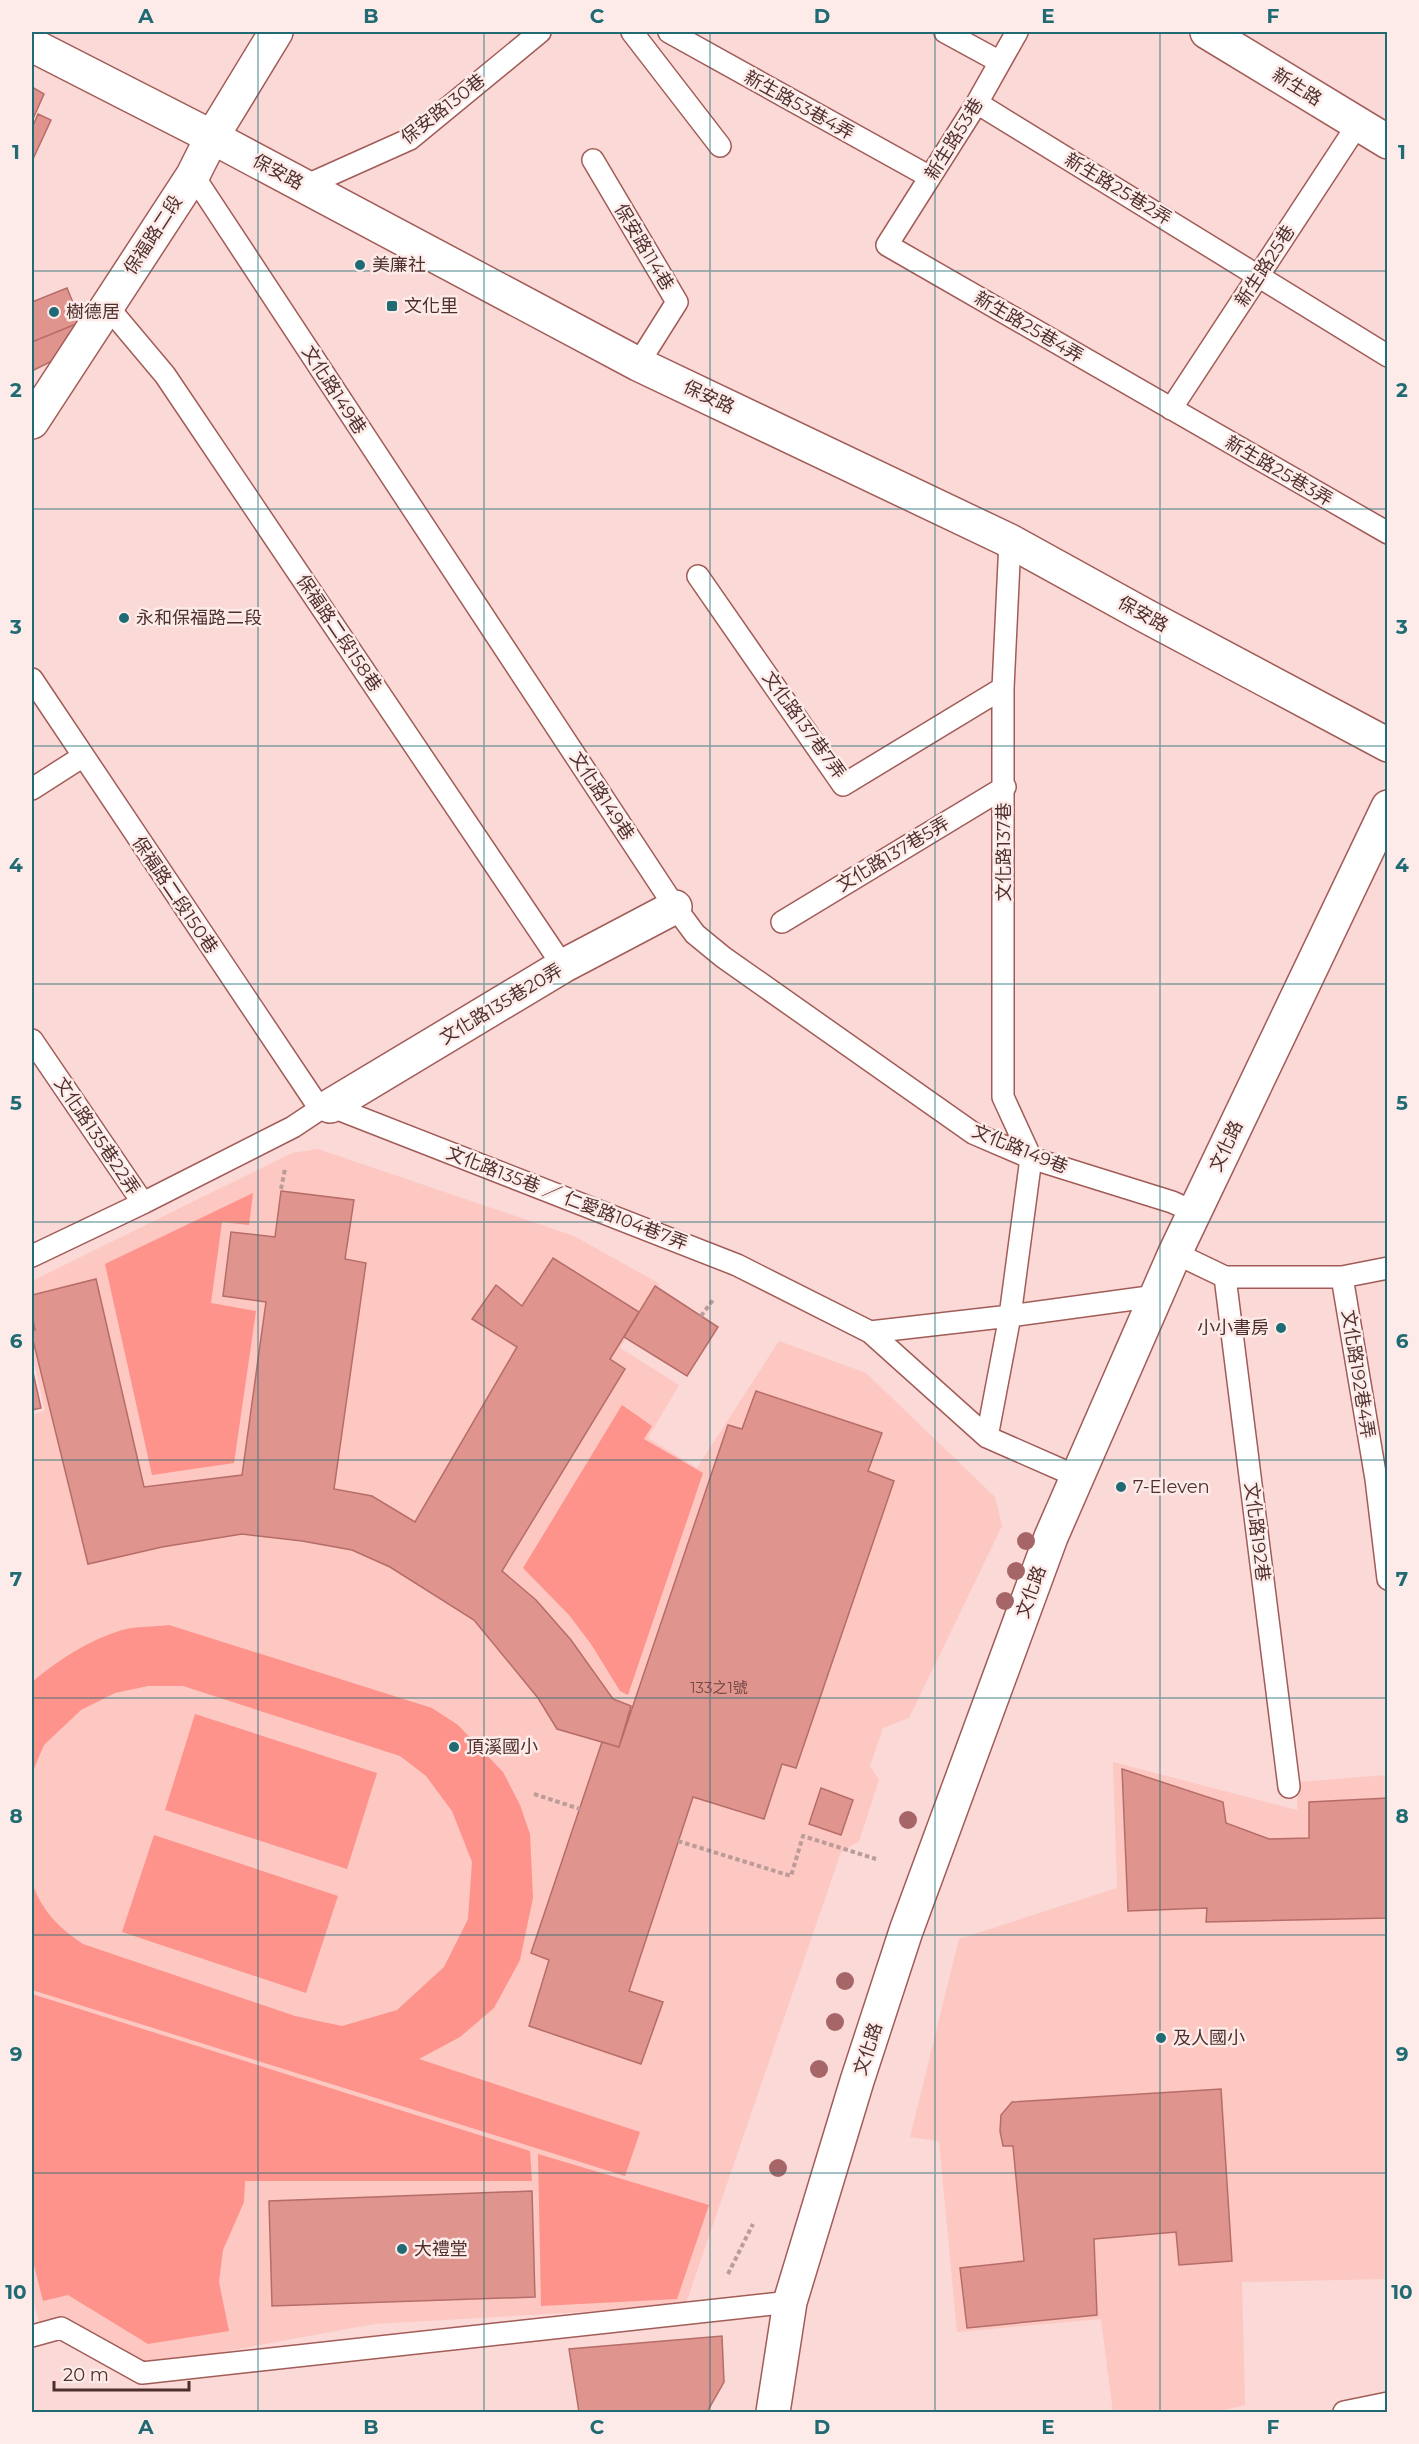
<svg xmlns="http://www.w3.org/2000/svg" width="1419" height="2444" font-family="Montserrat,'Noto Sans TC',sans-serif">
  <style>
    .built { fill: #fdc7c2 }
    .green { fill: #fd938b }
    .building { fill: #e0948e; stroke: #b66d68; stroke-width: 1.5 }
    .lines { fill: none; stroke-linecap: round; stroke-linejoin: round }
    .lane-casing { stroke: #a25c57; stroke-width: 24 }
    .street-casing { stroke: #a25c57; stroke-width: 36 }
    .path { stroke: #bc9c99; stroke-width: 4; stroke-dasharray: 4.5 3; stroke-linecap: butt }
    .lane { stroke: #fff; stroke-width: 21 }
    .street { stroke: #fff; stroke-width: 33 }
    .tree { fill: #a66668 }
    .grid { fill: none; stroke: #206b73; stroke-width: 1.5; stroke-opacity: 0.55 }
    .poi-dot { fill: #206b73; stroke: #fcebe9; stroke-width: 2 }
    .labels { text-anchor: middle; stroke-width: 5; stroke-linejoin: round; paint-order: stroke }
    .number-label { font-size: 15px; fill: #724844 }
    .street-label { font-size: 18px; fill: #4e2f2c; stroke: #fcebe9 }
    .poi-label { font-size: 18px; fill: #4e2f2c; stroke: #fcebe9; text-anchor: start }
    .neatline { fill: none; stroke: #206b73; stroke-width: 2 }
    .grid-label { font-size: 20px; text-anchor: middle; font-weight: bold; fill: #206b73 }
  </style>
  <rect width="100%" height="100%" fill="#fad9d6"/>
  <!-- built -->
  <path class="built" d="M318,1149L574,1236L660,1284L620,1348L679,1385L648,1438L697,1468L779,1341L866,1373L995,1497L1002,1526L909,1718L883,1728L870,1766L879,1780L859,1841L841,1852L685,2306L374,2324L145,2366L60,2318L39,2323L32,2293V1415L45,1411L32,1353V1281L292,1153Z
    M1113,1762L1297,1810L1298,1782L1387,1775V2279L1242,2282L1245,2405L1216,2412H1113L1101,2319L957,2332L939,2141L910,2137L959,1939L1117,1888Z"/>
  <!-- green -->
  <path class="green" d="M253,1193L249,1225L222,1222L211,1303L256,1311L234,1463L152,1475L105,1264Z
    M622,1405L652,1426L644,1439L703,1473L628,1695L620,1691L591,1644L569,1615L523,1568Z
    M169,1625L432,1708L458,1725L503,1772L520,1805L530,1834L533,1898L520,1960L494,2008L460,2037L419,2059L640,2132L625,2176L32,1990V1883C43,1912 57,1926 83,1944L295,2016L342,2026L397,2010L444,1967L468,1919L472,1862L452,1811L426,1776L400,1756L183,1686H148L115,1693L81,1710L44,1745L32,1773V1682C58,1660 89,1640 122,1630C136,1626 154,1627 169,1625Z
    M195,1714L377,1773L347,1869L165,1810Z
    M154,1835L338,1896L306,1993L122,1932Z
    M32,1994L530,2151L532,2181H245L244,2202L223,2250L219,2282L229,2331L148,2344L68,2295L43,2301L32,2257Z
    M538,2154L709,2205L677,2299L541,2306Z"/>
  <!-- building -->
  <path class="building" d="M32,87L44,94L32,121Z
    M38,114L51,120L33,159L32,128Z
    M67,288L81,322L32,342V302Z
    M81,322L68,353L32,371V342Z
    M281,1191L354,1200L345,1259L366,1263L334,1489L372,1496L415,1522L517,1347L472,1319L496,1285L522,1306L553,1258L639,1312L610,1359L625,1369L502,1571L536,1600L571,1640L613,1699L631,1706L619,1747L557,1729L538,1698L474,1620L390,1567L352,1550L302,1541L242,1534L162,1547L88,1564L32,1336V1331L35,1330L32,1314V1295L96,1279L144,1487L242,1475L266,1302L223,1296L231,1232L275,1237Z
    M655,1286L718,1327L687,1376L624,1337Z
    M32,1368L41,1408L32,1410Z
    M756,1391L882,1433L868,1471L894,1481L796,1768L782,1764L764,1819L693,1797L629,1991L663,2002L641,2064L529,2026L549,1960L531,1953L602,1742L619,1747L728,1425L742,1429Z
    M1122,1769L1223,1802L1226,1823L1269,1839L1309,1838V1802L1388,1798V1918L1206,1922L1207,1908L1128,1911Z
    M821,1788L853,1800L841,1835L809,1824Z
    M1221,2089L1232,2261L1179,2265L1176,2232L1094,2239L1097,2315L967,2328L960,2268L1024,2261L1013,2146H1003L1000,2131L1001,2115L1012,2102Z
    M532,2191L535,2297L272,2306L269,2201Z
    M722,2336L724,2382L707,2412H579L569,2349Z"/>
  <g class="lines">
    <defs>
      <path id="lane" d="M632,32L720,146
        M669,32L930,177
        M945,32L1000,62
        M1017,32L977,103L887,245L1388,533
        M977,103L1388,356
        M593,160L677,302L638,364
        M193,175L675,907L695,934L723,957L973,1133L1031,1158L1172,1202L1194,1212
        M305,186L410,139L540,32
        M107,306L165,375L563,966
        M1171,409L1358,124
        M698,576L843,785L1003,688
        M32,679L320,1109
        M32,789L82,757
        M782,922L1005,787
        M32,1040L143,1203
        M1175,1253L1225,1277H1342L1388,1268
        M32,1256L143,1203L293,1127L320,1109L330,1106L737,1265L870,1332L987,1437L1078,1477
        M1225,1277L1289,1787
        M1342,1277L1376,1479L1388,1579
        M870,1332L1010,1316L1031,1158L1003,1097V688L1010,541
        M987,1437L1010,1316L1156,1296
        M32,2336L61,2328L142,2373L790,2302
        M1344,2412L1388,2403"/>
      <path id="street" d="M1207,32L1388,142
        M32,45L212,137L638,364L1010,541L1144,615L1388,745
        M32,422L193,175L212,137L276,32
        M330,1106L563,966L675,907
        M773,2412L790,2302L857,2081L906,1931L1051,1537L1175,1253L1388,807"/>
    </defs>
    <!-- lane casing -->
    <use href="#lane" class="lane-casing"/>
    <!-- street casing -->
    <use href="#street" class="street-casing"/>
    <!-- path -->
    <path class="path" d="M281,1189L285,1169
      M701,1316L713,1300
      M534,1794L580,1809
      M678,1841L791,1876L803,1836L876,1859
      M728,2274L753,2224"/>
    <!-- lane -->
    <use href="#lane" class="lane"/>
    <!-- street -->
    <use href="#street" class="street"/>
  </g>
  <!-- trees -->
  <g class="tree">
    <circle cx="1026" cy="1541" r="9"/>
    <circle cx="1016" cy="1571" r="9"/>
    <circle cx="1005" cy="1601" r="9"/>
    <circle cx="908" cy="1820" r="9"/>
    <circle cx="845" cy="1981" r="9"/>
    <circle cx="835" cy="2022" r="9"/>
    <circle cx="819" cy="2069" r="9"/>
    <circle cx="778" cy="2168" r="9"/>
  </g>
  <!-- grid -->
  <path class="grid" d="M258,32V2412M484,32V2412M710,32V2412M935,32V2412M1160,32V2412M32,271H1388M32,509H1388M32,746H1388M32,984H1388M32,1222H1388M32,1460H1388M32,1698H1388M32,1935H1388M32,2173H1388"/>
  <!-- markers -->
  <g class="poi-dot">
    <circle cx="360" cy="265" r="6"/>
    <rect x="386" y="300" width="12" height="12" rx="3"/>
    <circle cx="54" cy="312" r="6"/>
    <circle cx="124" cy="618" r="6"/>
    <circle cx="1281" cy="1328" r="6"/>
    <circle cx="1121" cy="1487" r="6"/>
    <circle cx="454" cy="1747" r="6"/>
    <circle cx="1161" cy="2038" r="6"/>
    <circle cx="402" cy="2249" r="6"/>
  </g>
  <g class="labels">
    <!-- number labels -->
    <g class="number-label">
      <text x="719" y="1693">133之1號</text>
    </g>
    <!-- street labels -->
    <g class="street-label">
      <text transform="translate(1297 87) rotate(32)" y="6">新生路</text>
      <text transform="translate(799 105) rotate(29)" y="6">新生路53巷4弄</text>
      <text transform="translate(443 109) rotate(-38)" y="6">保安路130巷</text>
      <text transform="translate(954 139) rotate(-58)" y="6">新生路53巷</text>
      <text transform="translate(278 172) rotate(28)" y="6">保安路</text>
      <text transform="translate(1118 189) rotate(31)" y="6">新生路25巷2弄</text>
      <text transform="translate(153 235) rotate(-57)" y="6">保福路二段</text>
      <text transform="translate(644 247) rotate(59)" y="6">保安路114巷</text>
      <text transform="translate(1265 266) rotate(-57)" y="6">新生路25巷</text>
      <text transform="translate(1029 327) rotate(30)" y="6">新生路25巷4弄</text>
      <text transform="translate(334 390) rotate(57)" y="6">文化路149巷</text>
      <text transform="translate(709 397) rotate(25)" y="6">保安路</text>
      <text transform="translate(1279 471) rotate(30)" y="6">新生路25巷3弄</text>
      <text transform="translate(1143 614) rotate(29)" y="6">保安路</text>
      <text transform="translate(339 633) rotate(56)" y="6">保福路二段158巷</text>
      <text transform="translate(804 725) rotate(54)" y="6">文化路137巷7弄</text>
      <text transform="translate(602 796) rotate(57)" y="6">文化路149巷</text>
      <text transform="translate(1004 852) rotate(-90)" y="6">文化路137巷</text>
      <text transform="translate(893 854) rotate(-31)" y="6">文化路137巷5弄</text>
      <text transform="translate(175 895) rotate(56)" y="6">保福路二段150巷</text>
      <text transform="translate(501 1004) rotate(-31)" y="6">文化路135巷20弄</text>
      <text transform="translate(97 1136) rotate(56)" y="6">文化路135巷22弄</text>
      <text transform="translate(1226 1146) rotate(-65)" y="6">文化路</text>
      <text transform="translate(1020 1149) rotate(22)" y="6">文化路149巷</text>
      <text transform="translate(567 1198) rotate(21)" y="6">文化路135巷 ／ 仁愛路104巷7弄</text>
      <text transform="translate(1358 1374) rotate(81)" y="6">文化路192巷4弄</text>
      <text transform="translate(1257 1532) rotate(83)" y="6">文化路192巷</text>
      <text transform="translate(1031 1592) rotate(-70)" y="6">文化路</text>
      <text transform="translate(868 2049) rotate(-72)" y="6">文化路</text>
    </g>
    <!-- poi labels -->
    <g class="poi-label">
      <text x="372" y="271">美廉社</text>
      <text x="404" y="312">文化里</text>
      <text x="66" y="318">樹德居</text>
      <text x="136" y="624">永和保福路二段</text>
      <text x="1269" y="1334" text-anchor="end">小小書房</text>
      <text x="1133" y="1493">7-Eleven</text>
      <text x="466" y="1753">頂溪國小</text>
      <text x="1173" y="2044">及人國小</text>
      <text x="414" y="2255">大禮堂</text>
    </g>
  </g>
  <!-- border -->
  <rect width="1419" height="2444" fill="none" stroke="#fcebe9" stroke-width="66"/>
  <!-- scale -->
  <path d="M54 2381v9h135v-9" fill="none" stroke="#4e2f2c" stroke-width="3"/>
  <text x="63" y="2381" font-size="18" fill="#4e2f2c" stroke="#fcebe9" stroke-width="4.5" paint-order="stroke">20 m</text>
  <rect x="33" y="33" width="1353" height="2378" class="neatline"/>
  <g class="grid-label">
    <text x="146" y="23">A</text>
    <text x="371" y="23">B</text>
    <text x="597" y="23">C</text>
    <text x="822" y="23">D</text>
    <text x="1048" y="23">E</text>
    <text x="1273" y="23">F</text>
    <text x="16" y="159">1</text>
    <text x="1402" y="159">1</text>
    <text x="16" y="397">2</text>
    <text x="1402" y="397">2</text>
    <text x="16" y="634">3</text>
    <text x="1402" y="634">3</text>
    <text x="16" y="872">4</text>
    <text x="1402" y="872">4</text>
    <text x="16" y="1110">5</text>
    <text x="1402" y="1110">5</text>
    <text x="16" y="1348">6</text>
    <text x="1402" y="1348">6</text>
    <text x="16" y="1586">7</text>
    <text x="1402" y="1586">7</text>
    <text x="16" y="1823">8</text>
    <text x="1402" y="1823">8</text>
    <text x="16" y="2061">9</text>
    <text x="1402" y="2061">9</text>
    <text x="16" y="2299">10</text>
    <text x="1402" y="2299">10</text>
    <text x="146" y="2434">A</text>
    <text x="371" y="2434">B</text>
    <text x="597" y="2434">C</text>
    <text x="822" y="2434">D</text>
    <text x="1048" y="2434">E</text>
    <text x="1273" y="2434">F</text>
  </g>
</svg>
